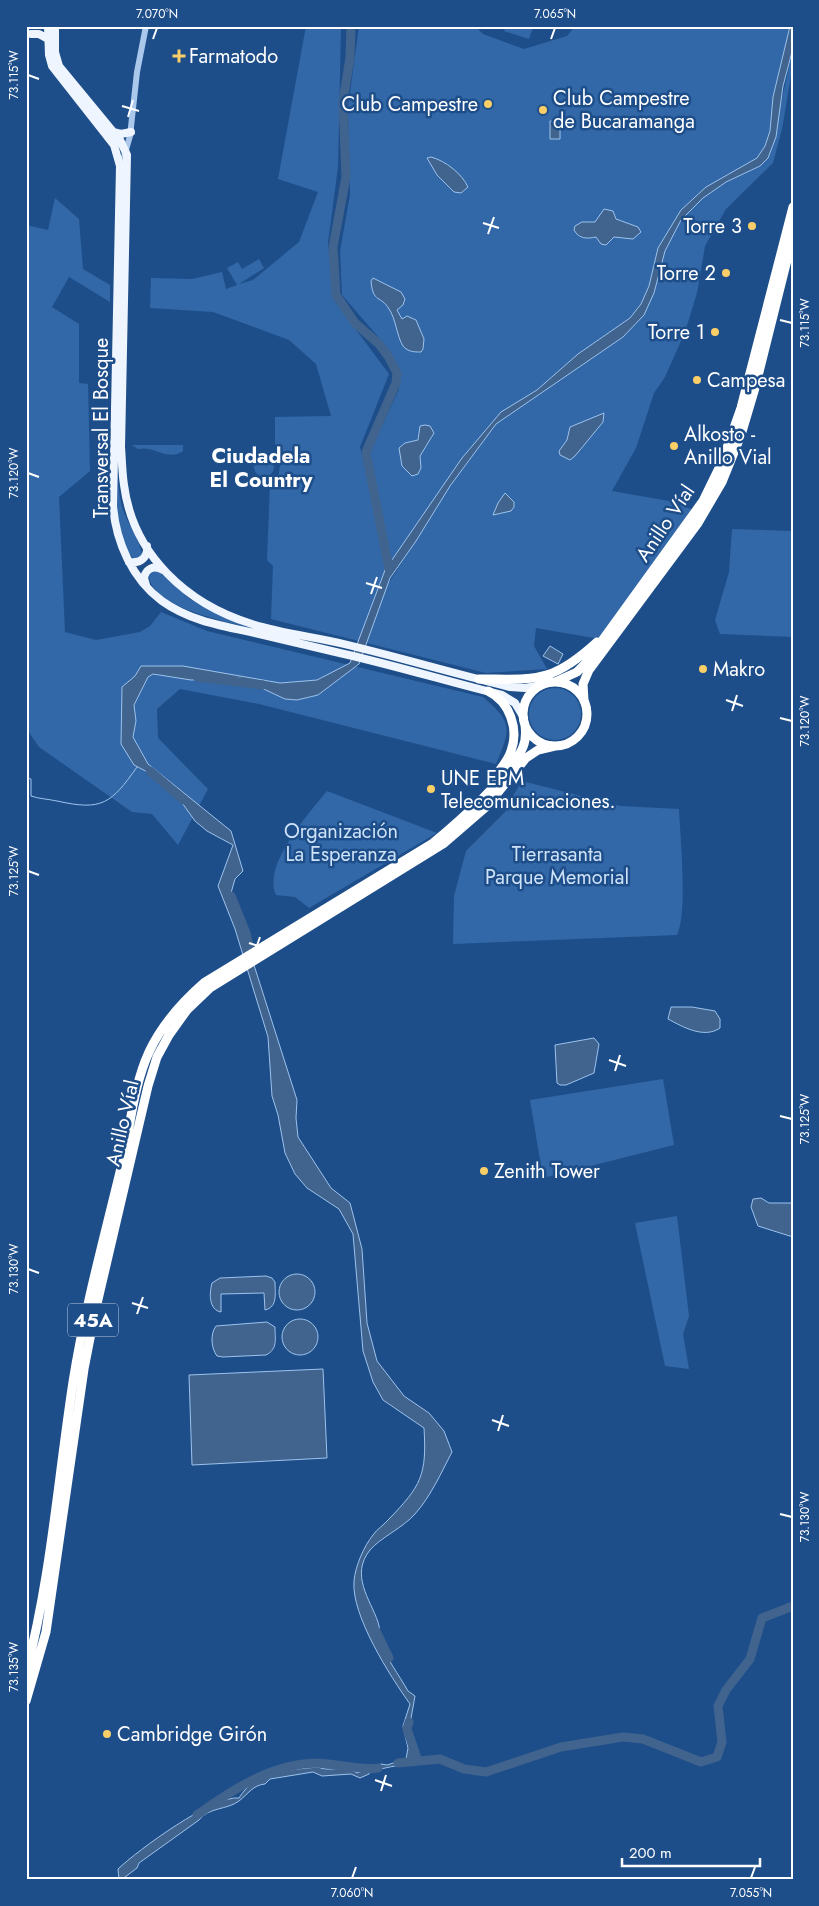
<svg xmlns="http://www.w3.org/2000/svg" width="819" height="1906" font-family="Jost,sans-serif">
  <style>
    .green { fill: #3268a7 }
    .water { fill: #41648f; stroke: #9cc3ed }
    .lines { fill: none; stroke-linecap: round; stroke-linejoin: round }
    .stream { stroke: #9cc3ed; stroke-width: 1 }
    .river { stroke: #41648f; stroke-width: 9 }
    .minor { stroke: #a9c8eb; stroke-width: 6 }
    .major { stroke: #eef5fe; stroke-width: 8 }
    .highway { stroke: #fff; stroke-width: 9 }
    .ticks { fill: none; stroke: #fff; stroke-width: 2 }
    .poi-dot { fill: #facf68; stroke: #1e4e8a; stroke-width: 2 }
    .labels { text-anchor: middle; stroke-width: 5; stroke-linejoin: round; paint-order: stroke }
    .shield { fill: #1e4e8a; stroke: #bccadc; stroke-width: 1 }
    .shield-label { font-size: 19px; font-weight: bold; fill: #fff }
    .poi-label { font-size: 20px; fill: #fff; stroke: #1e4e8a; text-anchor: start }
    .street-label { font-size: 20px; fill: #fff; stroke: #1e4e8a }
    .park-label { font-size: 20px; fill: #cee2f8; stroke: #1e4e8a }
    .neighbourhood-label { font-size: 21px; font-weight: bold; fill: #fff; stroke: #1e4e8a }
    .neatline { fill: none; stroke: #fff; stroke-width: 2 }
    .ticks-label { font-size: 12px; text-anchor: middle; fill: #fff }
  </style>
  <rect width="100%" height="100%" fill="#1e4e8a"/>
  <!-- green -->
  <path class="green" d="M306,26H341L338,167L328,243L334,300L389,374L360,447L382,536L369,454L399,389V370L387,347L342,295L340,251L350,195L348,108L359,26H475L483,34L524,49L567,36L575,26H790L773,97L770,131L765,146L757,158L706,187L658,248L649,286L641,304L630,318L578,354L537,390L501,412L462,458L390,564L387,558L388,584L450,486L496,424L623,337L654,293L665,251L681,220L703,198L726,182L760,166L780,108L793,48V64L782,129L773,163L726,209L705,246L697,293L685,332L665,377L654,393L636,448L612,491L669,501L697,511L605,640L536,628L534,646L547,669L486,673L271,619L273,566L267,560L270,483L278,479L280,466L275,455V417L331,416L316,364L289,340L213,312L150,308L151,278L192,279L222,272L226,289L237,285L227,268L238,262L242,269L259,259L264,268L239,284L253,280L299,242L318,192L278,179Z
    M506,26L533,28L529,39L504,31Z
    M55,198L79,219L83,269L110,285V302L69,277L52,307L79,324V383L88,384L90,471L59,497L65,632L96,640L140,632L150,626L161,612L207,631L483,697C513,723 511,728 496,764L259,704L180,689L157,709L158,738L208,789L178,845L152,814L132,812L39,747L26,728V225L48,230Z
    M132,445H183V451C167,462 155,445 138,449Z
    M254 467a10 10 0 1 1 20 0a10 10 0 1 1-20 0Z
    M117,459C118,477 118,493 123,510C127,522 143,546 142,557L134,559C110,535 117,490 117,459Z
    M732,529L793,531V637L720,634L715,620L729,572Z
    M157,570L191,600L264,630C238,625 146,608 149,573Z
    M529 714a26 26 0 1 1 52 0a26 26 0 1 1-52 0Z
    M522,781L620,806L679,809C680,837 688,912 677,935L453,944L454,896L466,851L506,811L505,809Z
    M327,791L437,833L309,908L295,897L276,895C262,865 309,813 327,791Z
    M663,1079L674,1145L543,1178L530,1100Z
    M677,1216L689,1316L683,1334L689,1369L665,1366L635,1223Z"/>
  <!-- water -->
  <path class="water" d="M790,26H793V48L783,86L776,137L768,158L760,166L726,182L703,198L681,220L665,251L654,293L644,315L623,337L496,424L450,486L416,541L390,578L359,664L318,695L297,700L285,699L240,678L191,680L153,674L148,677L134,705L136,721L133,737L148,764L231,831L243,871L235,879L231,893L297,1100L296,1118L298,1137L331,1188L350,1203L362,1249L367,1323L377,1361L404,1396L429,1413L444,1431L452,1452C441,1473 431,1496 415,1514C404,1527 380,1538 370,1550C350,1575 370,1599 378,1622C380,1627 379,1634 380,1641C386,1658 399,1675 408,1691L415,1696L408,1735L418,1757H415L402,1766C392,1765 382,1770 371,1770L369,1774L360,1778L351,1774L322,1776L313,1772L270,1779L265,1784C253,1785 248,1794 239,1801C227,1810 209,1807 199,1820L139,1863L137,1868L125,1877L126,1880H119L118,1869C138,1850 213,1795 239,1798C255,1771 289,1770 318,1767C332,1773 343,1763 357,1773L381,1764L387,1765L406,1759L408,1748L403,1726L410,1704C390,1676 351,1615 354,1581C355,1567 364,1546 373,1535C377,1529 384,1525 389,1519C421,1486 427,1475 424,1428L383,1400L373,1382L363,1351L353,1234L339,1209L307,1188L295,1174L285,1153L278,1115L272,1096L268,1037L235,929L218,886L233,845L207,831L195,821L175,793L159,778L134,765L121,744L122,687L135,676L141,666H183L280,683L317,680L350,663L385,570L462,458L501,412L537,390L578,354L630,318L641,304L649,286L658,248L681,210L706,187L757,158L765,146L770,131L773,97Z
    M550,121H560V139H550Z
    M431,157C446,161 462,174 468,187L461,193L454,192L437,175L427,158Z
    M604,209L613,211L616,219L638,227L641,232L633,239L614,237L606,245L601,244L596,237C587,239 579,239 574,230L575,226L582,222H595Z
    M373,278L401,292L405,299L403,305L397,310L402,319L407,316L416,320L424,339L423,349L421,352C414,352 408,352 403,346C397,337 396,319 389,309C381,295 373,304 371,281Z
    M604,413L603,422L575,456L570,460L560,455L559,451L567,440L570,427Z
    M425,425L430,426L434,433L420,456L421,468L418,474L412,476L402,466L399,448L405,443L418,440L420,426Z
    M505,493L514,502V507L511,511L493,515L498,503Z
    M550,646L563,654L558,664L543,656Z
    M671,1007H692L715,1011L720,1019V1028C704,1039 683,1027 668,1019Z
    M594,1038L599,1044L594,1073L566,1085H560L557,1083L555,1045Z
    M761,1198L769,1203H793V1237L758,1226L751,1207L753,1199Z
    M279 1292a18 18 0 1 1 36 0a18 18 0 1 1-36 0Z
    M266,1276L272,1278L275,1282C275,1293 278,1307 265,1310L264,1293L221,1294V1312C209,1310 209,1294 212,1283L220,1278Z
    M282 1337a18 18 0 1 1 36 0a18 18 0 1 1-36 0Z
    M267,1322L275,1327C275,1339 278,1349 266,1355L223,1357L217,1356C211,1348 210,1334 216,1326Z
    M323,1369L327,1458L192,1465L189,1375Z"/>
  <g class="lines">
    <!-- stream -->
    <path class="stream" d="M26,778L31,779V796C40,799 48,799 57,801C102,811 111,804 137,767"/>
    <!-- river -->
    <path class="river" d="M351,26L350,58L343,101L346,177L333,247L336,295L355,323L379,344L388,356L397,373L396,383L366,452L389,569
      M197,677L263,685
      M150,771L184,800
      M231,896L246,933L252,960
      M376,1631L389,1658
      M409,1722L407,1729L418,1761
      M398,1763L440,1759L464,1769L486,1772L561,1747L623,1737L643,1739L701,1762L717,1757L722,1742L718,1706L726,1690L750,1659L762,1618L793,1606
      M197,1815C232,1790 271,1764 316,1763C331,1763 367,1771 378,1768"/>
    <!-- minor -->
    <path class="minor" d="M121,167L130,136L137,72L146,26"/>
    <!-- major -->
    <path class="major" d="M48,26L49,55L52,66L114,145L120,166L113,506C116,542 132,579 162,601C190,621 222,626 255,633C284,640 314,647 344,654C397,666 449,682 502,695L515,703L524,718
      M55,26V52L59,66L120,140L127,155L121,447C122,459 122,472 124,485C133,555 187,604 252,624C283,634 317,637 348,645C402,658 456,674 510,687L525,688L542,685
      M31,34H39L48,39
      M113,132L121,134L131,132
      M129,562C141,564 148,557 147,546
      M146,585L144,578C146,568 154,565 163,570"/>
    <!-- highway -->
    <path class="highway" d="M479,679C536,679 551,684 597,642
      M555,682L577,672L586,663L703,501L722,462L741,408L793,207
      M523 714a32 32 0 1 1 64 0a32 32 0 1 1-64 0Z
      M488,691C510,702 519,729 511,751C508,761 500,769 494,778
      M584,701L583,684L589,670L698,523L722,482L741,435L755,388L793,236
      M26,1672C51,1578 58,1479 73,1382C84,1312 103,1242 120,1172C130,1133 132,1089 149,1052C162,1024 182,1002 205,982L433,843C457,823 511,776 523,747C526,740 526,733 525,725
      M26,1701L46,1632L84,1369L96,1308L148,1086L157,1057L169,1035L187,1010L210,988L443,844L487,806L526,758L538,750L555,746"/>
  </g>
  <!-- ticks -->
  <path class="ticks" d="M153,39L157,28M551,39L555,28M28,75L39,79M122,106L139,111M128,117L133,100M483,223L499,228M488,234L494,217M780,320L792,323M28,473L39,477M366,583L382,588M371,594L377,577M726,700L743,706M732,711L737,695M780,718L792,721M28,871L39,875M249,943L265,948M254,954L260,937M609,1060L626,1066M615,1071L620,1055M780,1116L792,1119M28,1269L39,1273M132,1303L148,1308M137,1314L143,1297M492,1420L509,1426M498,1431L503,1415M780,1514L792,1517M28,1667L39,1671M375,1780L392,1786M381,1791L386,1775M352,1878L356,1867M751,1878L755,1867"/>
  <!-- markers -->
  <g class="poi-dot">
    <path d="M176.5 48.5h5v5h5v5h-5v5h-5v-5h-5v-5h5z"/>
    <circle cx="488" cy="104" r="5"/>
    <circle cx="543" cy="110" r="5"/>
    <circle cx="752" cy="226" r="5"/>
    <circle cx="726" cy="273" r="5"/>
    <circle cx="715" cy="332" r="5"/>
    <circle cx="697" cy="380" r="5"/>
    <circle cx="674" cy="446" r="5"/>
    <circle cx="703" cy="669" r="5"/>
    <circle cx="431" cy="789" r="5"/>
    <circle cx="484" cy="1171" r="5"/>
    <circle cx="107" cy="1734" r="5"/>
  </g>
  <g class="labels">
    <!-- shield labels -->
    <rect class="shield" x="68" y="1303.5" width="50" height="33" rx="4"/>
    <g class="shield-label">
      <text x="93" y="1327">45A</text>
    </g>
    <!-- poi labels -->
    <g class="poi-label">
      <text x="189" y="63">Farmatodo</text>
      <text x="553" y="105">Club Campestre<tspan x="553" dy="23">de Bucaramanga</tspan></text>
      <text x="478" y="111" text-anchor="end">Club Campestre</text>
      <text x="742" y="233" text-anchor="end">Torre 3</text>
      <text x="716" y="280" text-anchor="end">Torre 2</text>
      <text x="705" y="339" text-anchor="end">Torre 1</text>
      <text x="707" y="387">Campesa</text>
      <text x="684" y="441">Alkosto -<tspan x="684" dy="23">Anillo Vial</tspan></text>
      <text x="713" y="676">Makro</text>
      <text x="441" y="785">UNE EPM<tspan x="441" dy="23">Telecomunicaciones.</tspan></text>
      <text x="494" y="1178">Zenith Tower</text>
      <text x="117" y="1741">Cambridge Girón</text>
    </g>
    <!-- street labels -->
    <g class="street-label">
      <text transform="translate(101 428) rotate(-90)" y="7">Transversal El Bosque</text>
      <text transform="translate(665 523) rotate(-56)" y="7">Anillo Víal</text>
      <text transform="translate(122 1123) rotate(-77)" y="7">Anillo Víal</text>
    </g>
    <!-- park labels -->
    <g class="park-label">
      <text x="341" y="838">Organización<tspan x="341" dy="23">La Esperanza</tspan></text>
      <text x="557" y="861">Tierrasanta<tspan x="557" dy="23">Parque Memorial</tspan></text>
    </g>
    <!-- neighbourhood labels -->
    <g class="neighbourhood-label">
      <text x="261" y="463">Ciudadela<tspan x="261" dy="24">El Country</tspan></text>
    </g>
  </g>
  <!-- border -->
  <rect width="819" height="1906" fill="none" stroke="#1e4e8a" stroke-width="55"/>
  <!-- scale -->
  <path d="M622 1858v8h138v-8" fill="none" stroke="#ffffff" stroke-width="2.5"/>
  <text x="629" y="1858" font-size="15" fill="#ffffff" stroke="#1e4e8a" stroke-width="4" paint-order="stroke">200 m</text>
  <rect x="28" y="28" width="764" height="1850" class="neatline"/>
  <g class="ticks-label">
    <text x="157" y="18">7.070°N</text>
    <text x="555" y="18">7.065°N</text>
    <text transform="translate(14 75) rotate(-90)" y="4">73.115°W</text>
    <text transform="translate(805 323) rotate(-90)" y="4">73.115°W</text>
    <text transform="translate(14 473) rotate(-90)" y="4">73.120°W</text>
    <text transform="translate(805 721) rotate(-90)" y="4">73.120°W</text>
    <text transform="translate(14 871) rotate(-90)" y="4">73.125°W</text>
    <text transform="translate(805 1119) rotate(-90)" y="4">73.125°W</text>
    <text transform="translate(14 1269) rotate(-90)" y="4">73.130°W</text>
    <text transform="translate(805 1517) rotate(-90)" y="4">73.130°W</text>
    <text transform="translate(14 1667) rotate(-90)" y="4">73.135°W</text>
    <text x="352" y="1897">7.060°N</text>
    <text x="751" y="1897">7.055°N</text>
  </g>
</svg>
